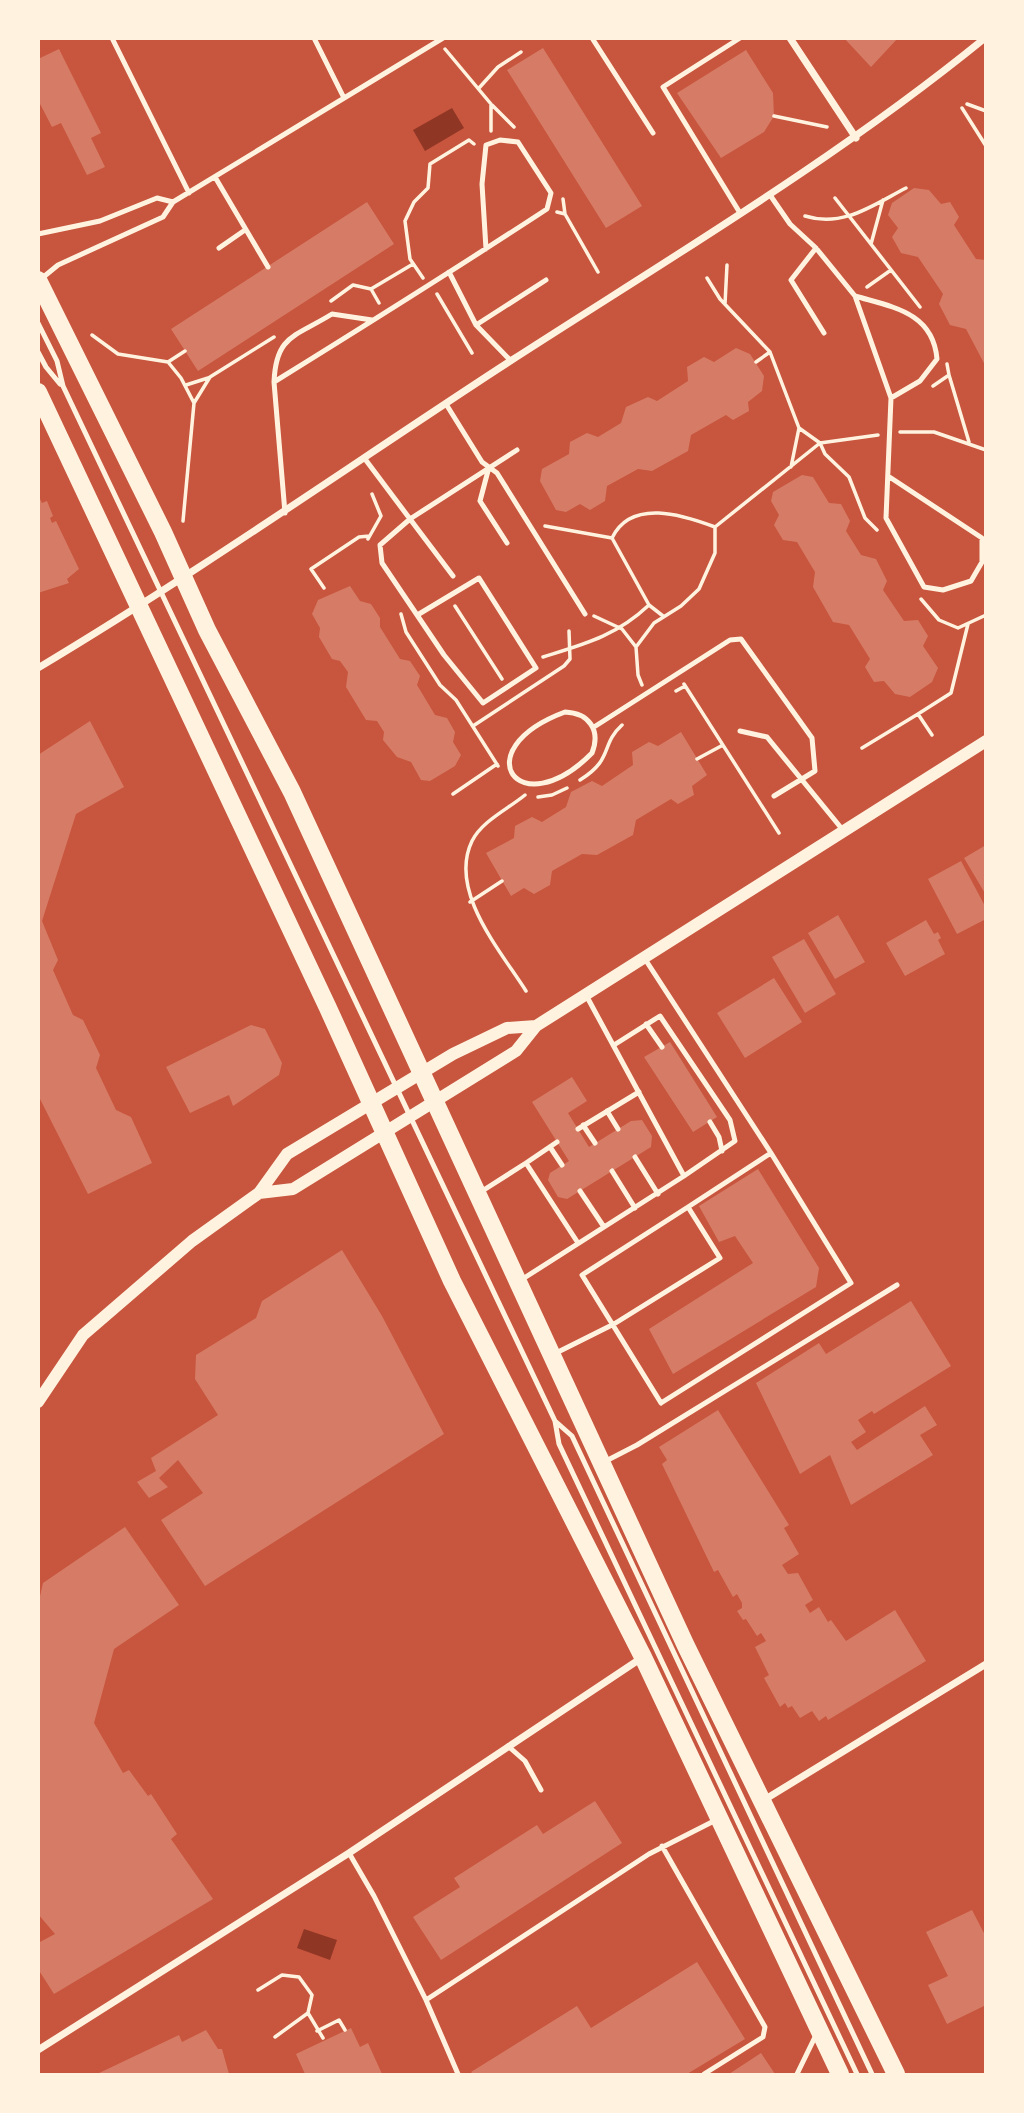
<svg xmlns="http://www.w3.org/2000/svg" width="1024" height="2113" font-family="'Nunito Sans',sans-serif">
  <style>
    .water { fill: #8f3625 }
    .building { fill: #d67c66 }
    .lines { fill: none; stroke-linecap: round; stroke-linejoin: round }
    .path { stroke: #fff3e0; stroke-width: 3.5 }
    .service { stroke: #fff3e0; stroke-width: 5 }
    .minor { stroke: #fff3e0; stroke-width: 7 }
    .tertiary { stroke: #fff3e0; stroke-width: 12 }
    .primary { stroke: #fff3e0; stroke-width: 18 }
  </style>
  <rect width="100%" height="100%" fill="#c8553d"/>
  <!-- water -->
  <path class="water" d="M452,108L464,128L425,151L413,130Z
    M304,1929L337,1940L330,1960L297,1948Z"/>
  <!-- building -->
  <path class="building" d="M844,38H898L871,67Z
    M543,48L642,206L606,228L507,70Z
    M59,49L101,133L91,138L105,167L87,175L61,123L52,127L38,100V59Z
    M746,50L773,93L774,116L764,132L721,158L677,93Z
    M914,188L929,190L941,204L950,202L959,217L954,225L976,259L986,260V367L966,329L950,325L939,304L943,294L918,257L901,253L892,237L898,228L888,215L892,203Z
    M367,202L394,244L198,371L171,329Z
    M736,348L750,354L764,376L762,391L748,402L749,411L733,420L726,415L691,435L688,451L652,471L638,469L607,486L605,501L590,510L580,504L566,512L556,510L540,481L542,469L569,454L570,442L587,433L598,437L621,423L626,407L648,397L657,401L688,381L687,367L704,357L714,362Z
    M802,475L813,477L829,503L841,504L850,521L846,531L861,555L876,559L887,581L883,590L904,621L918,620L928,636L923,646L938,668L932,682L910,697L895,694L884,681L874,682L865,667L870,659L849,625L833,622L813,587L815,572L797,542L783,540L774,525L779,515L771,501L773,492Z
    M38,495L42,503L47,501L53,516L50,518L52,523L56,521L79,569L67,579L69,583L38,593Z
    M350,586L360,601L371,604L380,618V627L400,659L410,661L420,676L417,685L435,715L447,718L455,732L453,742L461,755L455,766L430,781L421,780L411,762L397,757L383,740L384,732L377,721L366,720L346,687L348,672L340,661L332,659L319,637L320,628L312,614L318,600Z
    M90,721L124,787L76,814L42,921L58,960L53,970L73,1015L83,1020L100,1055L96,1068L116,1110L131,1117L152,1163L88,1194L38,1095V755Z
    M681,732L707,775L692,786L694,795L678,804L671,799L636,820L633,835L597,855L582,854L552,871L550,885L534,894L524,888L511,896L486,853L514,838L515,826L532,817L542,822L566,807L571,792L592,781L602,786L633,765L632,752L649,742L658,746Z
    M986,845V895L964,858Z
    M961,861L986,908V919L957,934L928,879Z
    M838,915L865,962L835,979L808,933Z
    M926,920L934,934L938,932L941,938L938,940L945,954L905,976L886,943Z
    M804,939L836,994L805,1013L772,957Z
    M774,978L802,1022L745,1058L717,1013Z
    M251,1025L265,1029L282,1063L279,1075L233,1106L229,1095L190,1113L166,1067Z
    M670,1042L717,1117L693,1132L644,1057Z
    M572,1077L587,1101L568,1113L589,1147L631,1121L642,1120L652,1136L651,1147L567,1199L558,1197L548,1180L550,1173L569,1161L532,1102Z
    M758,1169L819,1268L816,1287L673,1374L649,1329L753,1263L735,1236L719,1242L699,1206Z
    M342,1250L382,1316L444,1434L205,1586L161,1520L203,1493L178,1460L159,1478L168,1487L149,1498L137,1482L156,1471L151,1458L218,1415L195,1379L196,1355L256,1318L262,1301Z
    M911,1301L951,1366L874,1414L872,1411L858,1420L866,1432L851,1442L857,1450L925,1406L937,1425L920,1435L933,1455L851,1505L830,1455L800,1474L756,1383L819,1343L826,1354Z
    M718,1410L789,1525L784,1528L799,1554L782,1565L788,1574L798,1573L813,1600L805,1605L810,1613L819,1607L828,1622L831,1620L846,1641L895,1610L926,1661L828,1720L826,1716L819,1721L812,1711L800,1718L792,1706L788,1708L785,1703L780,1707L764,1678L769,1675L755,1647L766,1641L761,1633L757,1636L746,1619L743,1620L737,1611L742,1608V1603L737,1594L733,1597L718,1570L714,1572L662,1464L667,1460L659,1447Z
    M125,1527L179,1605L114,1649L94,1723L123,1773L129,1770L148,1796L151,1794L177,1834L171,1839L213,1899L54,1994L38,1969V1943L55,1934L38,1914V1605L43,1583Z
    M595,1801L622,1843L441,1960L413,1917L460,1887L454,1878L537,1825L543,1834Z
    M972,1910L986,1937V2005L947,2024L928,1985L948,1976L926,1932Z
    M697,1962L745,2039L687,2074H473L471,2072L577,2006L591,2028Z
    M351,2028L360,2047L368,2043L382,2074H305L296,2054Z
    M206,2030L218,2049H222L229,2074H97L179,2035L182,2042Z
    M761,2053L775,2074H729Z"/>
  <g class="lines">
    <!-- path -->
    <path class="path" d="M445,49L491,104V131
      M479,88L498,67L521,52
      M967,104L986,111
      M492,105L514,127
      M962,108L986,146
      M774,116L827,127
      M835,198L920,307
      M563,199L565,214
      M557,212L565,214L598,272
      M805,216C843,228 873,205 906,188
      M871,244L883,200
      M423,278L410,259L405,221L414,202L428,188L430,164L469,140L474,144
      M707,278L720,299L770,352L799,428L820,443L825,454L849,477L865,518L877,530
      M867,287L891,270
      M371,289L413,264
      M437,294L472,353
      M331,301L353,285L371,289L379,303
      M725,304L727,265
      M92,335L118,354L168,362L181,378L194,403L183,521
      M168,362L185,351
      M756,362L770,352
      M949,375L969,442
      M186,385L208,378
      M933,386L949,375L947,364
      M194,403L210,377L274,337
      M900,432H934L986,450
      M791,467L799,428
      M545,526L612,538L649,605L663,616
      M612,538C631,498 683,515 715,527
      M368,539L381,516L372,494
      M324,588L311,569L359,537L369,536
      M921,599L939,620L958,628L986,615
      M455,606L502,679
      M401,614L406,632L440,685L456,700L498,766
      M594,616L622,629L636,647
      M543,657C585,644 616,636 649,605
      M684,684L779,833
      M642,685L638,675L636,647L654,623L681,606L699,589L715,553V527L820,443L878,435
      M676,691L685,686
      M918,714L951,693L968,624
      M473,726L564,666L570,659L569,631
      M862,748L918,714L932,735
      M697,759L723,745
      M580,780C614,759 600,745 622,725
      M453,794L497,764
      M525,795C508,809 482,821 472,841C448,891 500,950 526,991
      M538,797L552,795L567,788
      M470,902L502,881
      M258,1990L282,1975L299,1977L312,1995L308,2013L275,2037
      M308,2013L323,2038
      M317,2031L339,2020L345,2030"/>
    <!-- service -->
    <path class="service" d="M112,38L189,193
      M314,38L343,96
      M592,38L653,133
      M740,38L663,87L740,213
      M215,177L268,267
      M770,195L790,224L816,248L855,296L891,398L886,518L924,587L943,590L971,581L982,562V538L888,476
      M38,234L100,221L157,198L173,202
      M219,248L245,230
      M816,248L791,280L824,333
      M449,272L476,325L511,361
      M41,279L58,265L163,217L173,202L443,38
      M855,296C892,307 933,312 937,359L920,381L891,398
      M38,323L57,361L63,386L555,1421L559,1444L857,2074
      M476,325L546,280
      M38,352L46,367L60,384
      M274,382C276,335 295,337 332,314L372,320
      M446,404L482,462L497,473L585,614
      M365,459L410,519L380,545L382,563L444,655L483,703L536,668L479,578L419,614
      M489,467L480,501L507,543
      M285,513L274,382C366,325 457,268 547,209L551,193L518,142L500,140L486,145L482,184L486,249
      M453,576L410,519L517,450
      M565,712C589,713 601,730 592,753C519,827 463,750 565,712Z
      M594,727L730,640L741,639L812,738L815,771L774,796
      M740,731L767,737L842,829
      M645,959L771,1153
      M646,1024L662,1047
      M614,1045L660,1016L730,1120L735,1141L684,1176
      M607,1111L618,1129
      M710,1122L719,1137L722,1151
      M583,1125L595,1143
      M578,1129L639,1092
      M550,1147L562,1165
      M635,1157L658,1194
      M526,1163L557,1142
      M612,1171L635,1208
      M580,1191L604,1227
      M479,1193L526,1163L578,1243
      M521,1280L684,1176L586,995
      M554,1354L614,1324L720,1258L688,1207L582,1275L661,1403L851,1283L771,1153L688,1207
      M555,1421L572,1436L872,2074
      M604,1462L637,1445L897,1285
      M508,1746L525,1761L541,1790
      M662,1846L765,2027L763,2037L704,2074
      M349,1853L374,1896L426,2000L649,1854L716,1820
      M426,2000L458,2074
      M797,2074L817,2033"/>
    <!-- minor -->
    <path class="minor" d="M790,38L856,138
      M38,668C195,574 345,469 498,369C663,262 833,162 985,38
      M764,1800L986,1664
      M38,2050L349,1853L643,1657"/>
    <!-- tertiary -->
    <path class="tertiary" d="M259,1193L293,1189L516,1051L536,1026L986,741
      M38,1402L83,1335L192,1241L259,1193L287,1154L453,1054L507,1028L536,1026"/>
    <!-- primary -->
    <path class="primary" d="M38,280L163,532L207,630L292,792L686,1646L896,2074
      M38,392L328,1008L452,1281L643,1657L840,2074"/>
  </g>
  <!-- border -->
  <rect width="1024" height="2113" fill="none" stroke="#fff3e0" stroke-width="80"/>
</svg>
